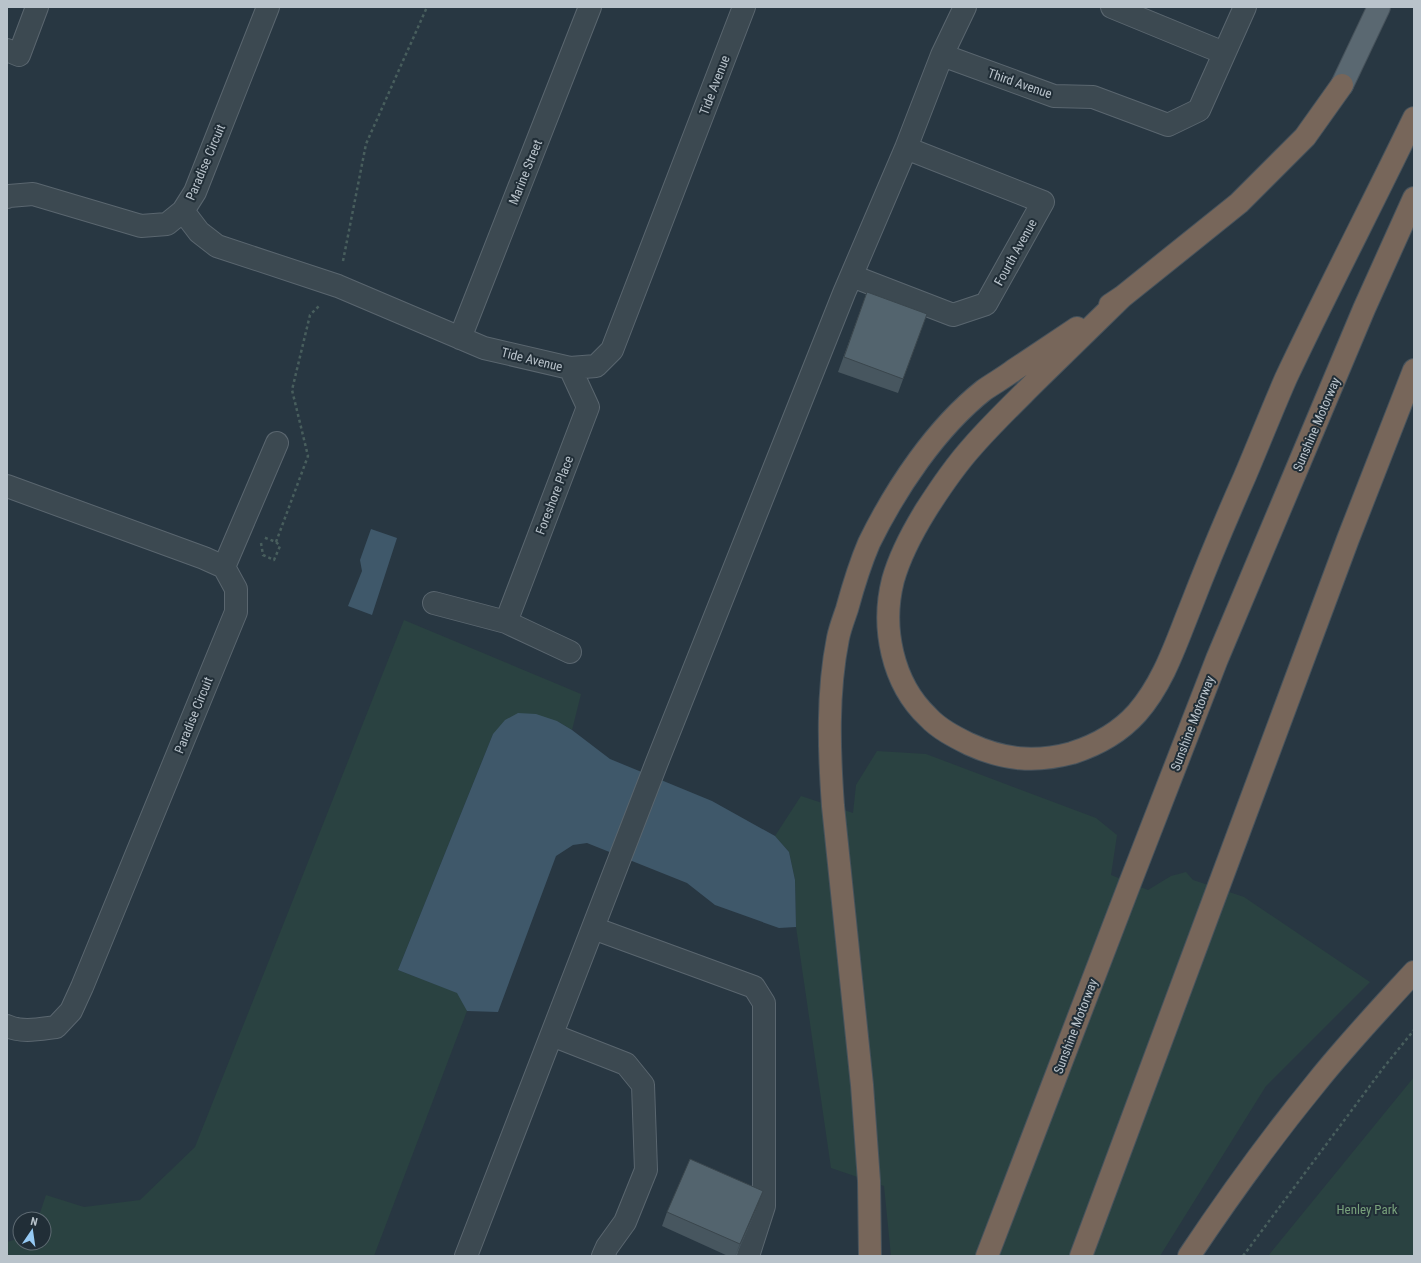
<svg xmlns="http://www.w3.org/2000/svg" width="1421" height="1263" font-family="'Roboto Condensed',sans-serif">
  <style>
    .green { fill: #2a4241 }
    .water { fill: #3f586a }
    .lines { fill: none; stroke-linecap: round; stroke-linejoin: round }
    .minor-casing { stroke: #5a666f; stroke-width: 24 }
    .major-casing { stroke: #46525b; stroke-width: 24 }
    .highway-casing { stroke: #47535c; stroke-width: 24 }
    .path { stroke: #485e5d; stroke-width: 2.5; stroke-dasharray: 3 3; stroke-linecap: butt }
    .minor { stroke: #3c4951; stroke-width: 22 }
    .major { stroke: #5a6871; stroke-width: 22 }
    .highway { stroke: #77665a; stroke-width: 22 }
    .wall { fill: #47565f }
    .shaded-wall { fill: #3a464d }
    .building { fill: #53646e; stroke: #3a464d }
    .labels { text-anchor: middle; stroke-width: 4; stroke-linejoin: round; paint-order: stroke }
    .street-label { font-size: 13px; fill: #b9c3cb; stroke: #212e37 }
    .park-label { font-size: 13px; fill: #78a07b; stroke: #212e37 }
  </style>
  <rect width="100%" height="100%" fill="#283742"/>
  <!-- green -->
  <path class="green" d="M404,620L581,694L572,730L557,721L493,734L398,970L458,993L467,1011L374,1256H7V1242L20,1238V1243H44V1219H38L46,1195L84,1207L140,1200L195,1147Z
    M877,751L926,754L1096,818L1117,835L1111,875L1148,890L1171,876L1186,872L1193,880L1244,897L1370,982L1266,1086L1160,1256H891L884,1186L831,1168L796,927L795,880L789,852L775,836L801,796L853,813L856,785Z
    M1414,1077V1256H1268Z"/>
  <!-- water -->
  <path class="water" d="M371,529L397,538L372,615L348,606L362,571L360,560Z
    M518,713L536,714L557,721L572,730L610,759L712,801L775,836L789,852L795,880L796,927L779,928L715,905L687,883L587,843L573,845L556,856L498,1012L467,1011L457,993L398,970L493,734L505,720Z"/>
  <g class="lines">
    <defs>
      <path id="minor" d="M1112,7L1224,53
        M7,50L19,55L37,7
        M942,55L1054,96L1093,97L1168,125L1199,110L1245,7
        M7,197L9,196L33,194L141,226L167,224L183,211L195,192L268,7
        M183,211L199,232L217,246L338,286L484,348L570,368L596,366L612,350L744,7
        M852,276L953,315L986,304L1043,202L906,148
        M460,338L590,7
        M7,486L204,558L224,567L236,589V612L82,987L71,1011L56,1027C40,1029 22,1033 7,1026
        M224,567L277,443
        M434,603L506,622L570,652
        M506,622L588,407L570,368
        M593,928L754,987L764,1003V1206L748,1256
        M552,1035L626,1064L643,1085L646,1170L625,1222L607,1247L603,1256
        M466,1256L657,762L844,293L906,148L942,55L965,7"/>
      <path id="major" d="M1342,85L1379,7"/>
      <path id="highway" d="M1122,297C1093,325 1065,353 1036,381C1014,403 992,424 972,447C955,466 940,488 926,510C913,531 900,555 893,580C881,627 892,683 928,717C939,729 955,737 969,744C1004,760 1035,763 1072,753C1097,745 1120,732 1137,713C1164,682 1176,643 1191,606C1208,562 1226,519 1245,476C1259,443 1272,410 1286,378C1327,291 1372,205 1414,118
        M1110,305L1122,297L1239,203L1305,137L1342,85
        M870,1256L869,1181L862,1085L833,806C829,750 827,693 838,638C840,628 844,618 847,609C853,587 860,564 869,543C896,488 936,428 984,390C994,383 1005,377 1014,370C1035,356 1056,342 1077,328
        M987,1256L1130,883L1217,659L1364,309L1414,198
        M1081,1256L1348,539L1414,370
        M1189,1256C1229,1196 1271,1138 1316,1083C1347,1044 1381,1008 1414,972"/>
    </defs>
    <!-- minor casing -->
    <use href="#minor" class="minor-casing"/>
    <!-- major casing -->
    <use href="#major" class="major-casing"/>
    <!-- highway casing -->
    <use href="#highway" class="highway-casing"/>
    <!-- path -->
    <path class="path" d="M343,261L366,144L427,7
      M276,542L308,456L292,390L310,315L320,305
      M261,543L263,555L274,560L280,546L276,542L263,537
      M1243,1256L1384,1067L1414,1030"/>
    <!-- minor -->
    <use href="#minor" class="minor"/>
    <!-- major -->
    <use href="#major" class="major"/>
    <!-- highway -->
    <use href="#highway" class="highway"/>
  </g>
  <!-- wall -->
  <path class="wall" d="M867,292L927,314L898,393L838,372Z
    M758,1206L736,1256H728L662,1226L667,1212Z"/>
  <!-- shaded-wall -->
  <path class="shaded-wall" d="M763,1191L758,1206L735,1256L740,1244Z"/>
  <!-- building -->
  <path class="building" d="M867,292L927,314L903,379L844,357Z
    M690,1159L763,1191L740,1244L667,1212Z"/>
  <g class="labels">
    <!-- street labels -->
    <g class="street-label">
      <text transform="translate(1020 83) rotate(19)" y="5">Third Avenue</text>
      <text transform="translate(714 85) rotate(-69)" y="5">Tide Avenue</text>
      <text transform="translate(205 162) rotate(-67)" y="5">Paradise Circuit</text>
      <text transform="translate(525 172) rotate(-68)" y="5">Marine Street</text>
      <text transform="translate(1015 252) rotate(-61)" y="5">Fourth Avenue</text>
      <text transform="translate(532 359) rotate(14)" y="5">Tide Avenue</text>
      <text transform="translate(1316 424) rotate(-67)" y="5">Sunshine Motorway</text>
      <text transform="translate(554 495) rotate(-69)" y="5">Foreshore Place</text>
      <text transform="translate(193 715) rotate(-68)" y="5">Paradise Circuit</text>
      <text transform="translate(1192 723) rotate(-69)" y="5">Sunshine Motorway</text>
      <text transform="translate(1075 1026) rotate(-69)" y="5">Sunshine Motorway</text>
    </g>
    <!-- park labels -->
    <g class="park-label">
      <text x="1367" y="1214">Henley Park</text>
    </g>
  </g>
  <!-- border -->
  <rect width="1421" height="1263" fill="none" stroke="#b9c3cb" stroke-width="16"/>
  <!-- north arrow -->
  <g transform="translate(32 1231) rotate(13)"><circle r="19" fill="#212e37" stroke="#5e6a72"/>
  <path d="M0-3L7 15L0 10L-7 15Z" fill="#96caf4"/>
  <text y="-6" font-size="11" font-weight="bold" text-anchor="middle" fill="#b9c3cb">N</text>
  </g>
</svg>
